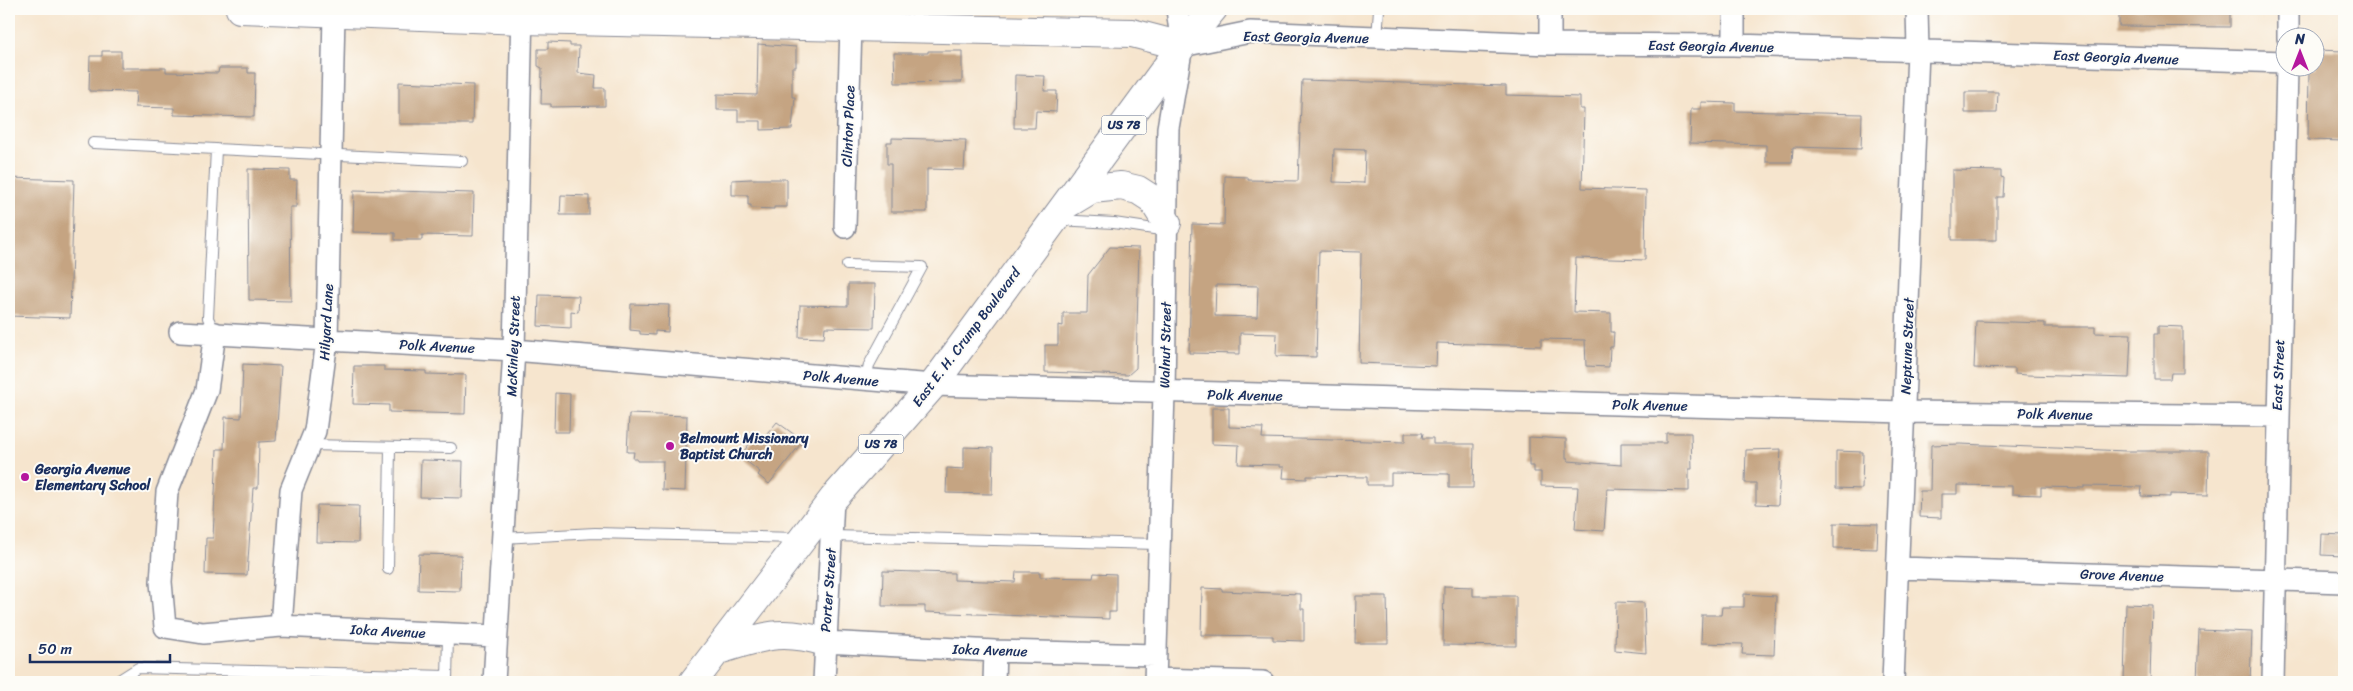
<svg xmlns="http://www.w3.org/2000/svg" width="2353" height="691" font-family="Sriracha,sans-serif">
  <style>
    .building { fill: #c5a482; fill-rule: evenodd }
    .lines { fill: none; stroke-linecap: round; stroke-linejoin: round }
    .lane-casing { stroke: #888a96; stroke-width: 12 }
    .street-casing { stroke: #888a96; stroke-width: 24 }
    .secondary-casing { stroke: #888a96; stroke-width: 30 }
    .primary-casing { stroke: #888a96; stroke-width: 30 }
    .lane { stroke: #fff; stroke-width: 10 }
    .street { stroke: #fff; stroke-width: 21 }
    .secondary { stroke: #fff; stroke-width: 28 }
    .primary { stroke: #fff; stroke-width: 28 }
    .poi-dot { fill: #b5179e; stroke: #fdfcf7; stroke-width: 2 }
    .labels { text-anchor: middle; stroke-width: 4; stroke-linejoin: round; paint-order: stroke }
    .shield { fill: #fdfcf7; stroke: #5f6c8c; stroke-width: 1 }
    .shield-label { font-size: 12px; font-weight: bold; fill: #1b2f5e }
    .street-label { font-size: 14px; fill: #1b2f5e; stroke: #fdfcf7 }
    .poi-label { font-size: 14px; font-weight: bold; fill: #1b2f5e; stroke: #fdfcf7; text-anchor: start }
  </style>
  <rect width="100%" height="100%" fill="#fdfcf7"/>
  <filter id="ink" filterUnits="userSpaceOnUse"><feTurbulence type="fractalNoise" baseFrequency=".02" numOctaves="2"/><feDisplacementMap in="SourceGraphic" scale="10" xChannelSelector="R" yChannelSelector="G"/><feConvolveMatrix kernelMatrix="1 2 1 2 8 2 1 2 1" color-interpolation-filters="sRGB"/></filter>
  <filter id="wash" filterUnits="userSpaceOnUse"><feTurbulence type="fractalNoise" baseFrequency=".0096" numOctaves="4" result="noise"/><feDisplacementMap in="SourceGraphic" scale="20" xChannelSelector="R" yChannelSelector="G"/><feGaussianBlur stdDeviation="1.12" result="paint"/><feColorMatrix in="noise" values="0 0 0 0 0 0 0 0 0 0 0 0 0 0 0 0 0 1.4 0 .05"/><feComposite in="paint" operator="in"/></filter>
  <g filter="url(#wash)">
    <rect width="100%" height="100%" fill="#f6e5ce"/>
    <g id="blocks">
      <!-- building -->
      <path class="building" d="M2119,9H2230V27L2119,26Z
        M548,42L570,43V46H579L578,73L596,75L595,88H605V106L551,107V104H541L542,68L538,66V49H548Z
        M758,44L796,47V67H792V97H795L792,129L761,130V121H738V110H717V94L757,95Z
        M2316,50L2344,51V141L2308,140L2309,68H2316Z
        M102,51H121V68H166V72L218,73L219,68H248V73H255L254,117L174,115V108L135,107L136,92L89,91L90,56H102Z
        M928,51H962V82L895,83L894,53H928Z
        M1015,75L1045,76L1044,91H1057L1056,112L1036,111L1035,128H1014Z
        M1302,80L1506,86V95L1580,97V109H1584L1582,188L1646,190L1645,260L1576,258L1574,312L1611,313V332H1614L1613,347H1610L1609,367L1586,366L1585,340L1541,339V346L1437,343L1436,366L1359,363L1361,252L1319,251L1316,357L1276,356L1277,334L1240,333V354L1189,353L1192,224L1224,225L1225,176L1248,177V180L1298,181ZM1334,149L1365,150L1364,183L1333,182ZM1216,285L1258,286L1257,317L1215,316Z
        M399,82L473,85L472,124H399Z
        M1965,92H1998L1997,113H1965Z
        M1701,102L1735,103V111L1862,114L1861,149L1793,147L1792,162H1766V145L1690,143L1691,109H1701Z
        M892,138L966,140L964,170L927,169V212H891V164H887V142H892Z
        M248,169L290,170V180H297L296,207H290L291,301L249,300Z
        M1952,170L2001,171V177L2004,178L2003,197H1997V240H1952Z
        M9,178L74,180L70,318L9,316Z
        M751,179H787V207H774V209L751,208V205H748V195H732V180Z
        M354,190L474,193L473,236L422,235V240H395V233L353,232Z
        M561,195L589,196V215H560Z
        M1110,247L1139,248L1136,368L1128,375L1045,372V345H1058V325L1063,326V313H1087L1088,275Z
        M848,284H875L874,328L825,327L824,338L799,337L800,305L848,306Z
        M539,295L579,296L578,312L571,311V328L538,326Z
        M631,304L669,305L668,332L655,331V335L640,334V331L630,330Z
        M1976,321L2045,323V327H2095V333L2131,334L2129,378L2027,375L2015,374V369L1974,368Z
        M2158,326L2183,327V373H2171L2170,379H2154V334H2158Z
        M243,364L281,366L276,441L259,442L258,488H253L247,575L205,574L206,538H213L217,449H224L225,417L241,418Z
        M354,366H384V370L426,371V374L466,375L465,414L389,412V405L353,404Z
        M555,393L570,394L569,432H554Z
        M1212,408H1229V427L1263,428L1262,438L1405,442V433H1423L1422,438H1433V444H1474L1473,488H1449V474L1391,473V485H1367V477L1307,476V479L1283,478L1284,467H1280V465L1238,464L1239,445L1212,444Z
        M629,414L687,416L685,491L662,490L663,461H637V459H633L634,452H627Z
        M777,422L803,441L769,484L758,475L760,472L740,456L757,434L763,439Z
        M1666,433H1691L1692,469H1689V491L1607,489L1604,531L1575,529L1578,487L1541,486V472H1534V466H1529V437L1566,439V458H1568V461L1621,465V443H1666Z
        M1960,444L2126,451H2209L2208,495L2170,494V497L2141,496L2142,487L2084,486V488L2041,487V495L2012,494V486L1957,485V494H1941V518L1919,517L1920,491H1930L1931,445Z
        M964,447L993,448L992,494L946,493L947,468L964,469Z
        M1781,449L1778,505L1756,504V483H1745L1746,450Z
        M1836,451L1863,452L1862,489L1836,488Z
        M421,460L463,461L462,498L420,497Z
        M317,505L359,506L358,543L316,542Z
        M1834,523L1878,524L1877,549L1834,548Z
        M2322,534L2344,535V556L2321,555Z
        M419,554L461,555L460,591L418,590Z
        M883,571L954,573V580L1015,582L1016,572H1040V577L1093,578L1094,573L1116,574V612H1109V619L1053,617L925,612V606H882Z
        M1444,586L1473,587V596H1516V646L1443,645Z
        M1202,588L1222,589V591L1301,594V609H1304V641L1273,640V636L1201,635Z
        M1744,594L1776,596L1774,655L1742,654L1743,644L1701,643L1702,615H1721L1722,607H1744Z
        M1356,596H1387L1388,643H1355Z
        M1616,602L1644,603L1646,653L1615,650Z
        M2126,604L2152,605L2150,682H2124Z
        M2199,630L2252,632L2250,682H2197Z"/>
    </g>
  </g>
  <g filter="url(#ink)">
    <use href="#blocks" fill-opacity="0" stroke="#888a96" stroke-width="1"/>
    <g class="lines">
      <defs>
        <path id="lane" d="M1377,39L1379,9
          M93,143L462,161
          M1058,220L1114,223L1167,231
          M847,265L922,267L869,365L866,380
          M215,333L208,318L216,149
          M309,445L451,448
          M832,536L1158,544
          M502,538L595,533L798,538
          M388,569L390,447
          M447,681L448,634
          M116,682L138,668L447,676"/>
        <path id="street" d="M2288,38V9
          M1550,44V9
          M1734,45V9
          M1182,46L1250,32L1550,44L1734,45L2286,62
          M845,227L851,26
          M180,332L514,350L933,385L1904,412L2277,416
          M215,333L207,390L167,492L161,582L165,627L203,633L281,626L496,636
          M1899,568L2344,582
          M281,626L291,490L315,431L327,340L334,13
          M825,642L995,651L1155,655
          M1155,679L1263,682
          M494,682L514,350L522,9
          M824,682L833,499
          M994,682L995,651
          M1155,682L1164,393L1168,128L1182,46L1177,9
          M1893,682L1918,51L1917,9
          M2273,682L2287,68"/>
        <path id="secondary" d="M240,9L522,20L1132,33L1182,46"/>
        <path id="primary" d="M1067,204L1092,189L1121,186L1138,190L1152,199L1167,223
          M719,650C762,637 780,628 825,642
          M693,682L833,499L933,385L1182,46L1213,9"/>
      </defs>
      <!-- lane casing -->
      <use href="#lane" class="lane-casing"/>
      <!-- street casing -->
      <use href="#street" class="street-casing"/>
      <!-- secondary casing -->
      <use href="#secondary" class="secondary-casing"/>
      <!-- primary casing -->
      <use href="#primary" class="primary-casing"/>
      <!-- lane -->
      <use href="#lane" class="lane"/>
      <!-- street -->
      <use href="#street" class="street"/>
      <!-- secondary -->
      <use href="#secondary" class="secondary"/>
      <!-- primary -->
      <use href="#primary" class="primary"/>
    </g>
  </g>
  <!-- markers -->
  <g class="poi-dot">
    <circle cx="670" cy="446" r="5"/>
    <circle cx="25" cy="477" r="5"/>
  </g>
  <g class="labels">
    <!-- shield labels -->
    <g class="shield">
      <rect x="1101.5" y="115.5" width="45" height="19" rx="4"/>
      <rect x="858.5" y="434.5" width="45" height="19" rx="4"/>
    </g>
    <g class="shield-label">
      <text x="1124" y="129">US 78</text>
      <text x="881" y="448">US 78</text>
    </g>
    <!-- street labels -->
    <g class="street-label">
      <text transform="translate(1306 37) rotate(1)" y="5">East Georgia Avenue</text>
      <text transform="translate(1711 46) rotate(1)" y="5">East Georgia Avenue</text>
      <text transform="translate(2116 57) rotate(2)" y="5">East Georgia Avenue</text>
      <text transform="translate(848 126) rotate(-88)" y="5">Clinton Place</text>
      <text transform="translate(326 322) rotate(-87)" y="5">Hilyard Lane</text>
      <text transform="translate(966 337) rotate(-53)" y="5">East E. H. Crump Boulevard</text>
      <text transform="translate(1165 345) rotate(-89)" y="5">Walnut Street</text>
      <text transform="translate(437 346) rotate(3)" y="5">Polk Avenue</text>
      <text transform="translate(513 346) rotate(-88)" y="5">McKinley Street</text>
      <text transform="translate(1907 346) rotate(-88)" y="5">Neptune Street</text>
      <text transform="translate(2278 375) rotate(-88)" y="5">East Street</text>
      <text transform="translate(841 378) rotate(5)" y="5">Polk Avenue</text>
      <text transform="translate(1245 395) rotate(1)" y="5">Polk Avenue</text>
      <text transform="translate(1650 405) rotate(1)" y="5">Polk Avenue</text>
      <text transform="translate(2055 414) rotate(1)" y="5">Polk Avenue</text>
      <text transform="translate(2122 575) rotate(2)" y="5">Grove Avenue</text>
      <text transform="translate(828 590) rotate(-86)" y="5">Porter Street</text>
      <text transform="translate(388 631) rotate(3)" y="5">Ioka Avenue</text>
      <text transform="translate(990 650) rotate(2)" y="5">Ioka Avenue</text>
    </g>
    <!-- poi labels -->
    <g class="poi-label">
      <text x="680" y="443">Belmount Missionary<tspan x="680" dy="16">Baptist Church</tspan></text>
      <text x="35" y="474">Georgia Avenue<tspan x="35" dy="16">Elementary School</tspan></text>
    </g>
  </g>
  <!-- margin -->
  <rect width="2353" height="691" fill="none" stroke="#fdfcf7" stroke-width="30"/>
  <!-- north arrow -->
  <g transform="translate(2300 52)"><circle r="24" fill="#fdfcf7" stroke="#a3aaba"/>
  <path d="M0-4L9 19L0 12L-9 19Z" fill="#b5179e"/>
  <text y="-8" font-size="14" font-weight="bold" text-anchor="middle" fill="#1b2f5e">N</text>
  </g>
  <!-- scale -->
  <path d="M30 654v8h140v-8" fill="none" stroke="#1b2f5e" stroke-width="2.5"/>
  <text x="38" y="654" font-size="15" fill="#1b2f5e" stroke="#fdfcf7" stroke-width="4" paint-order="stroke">50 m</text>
</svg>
